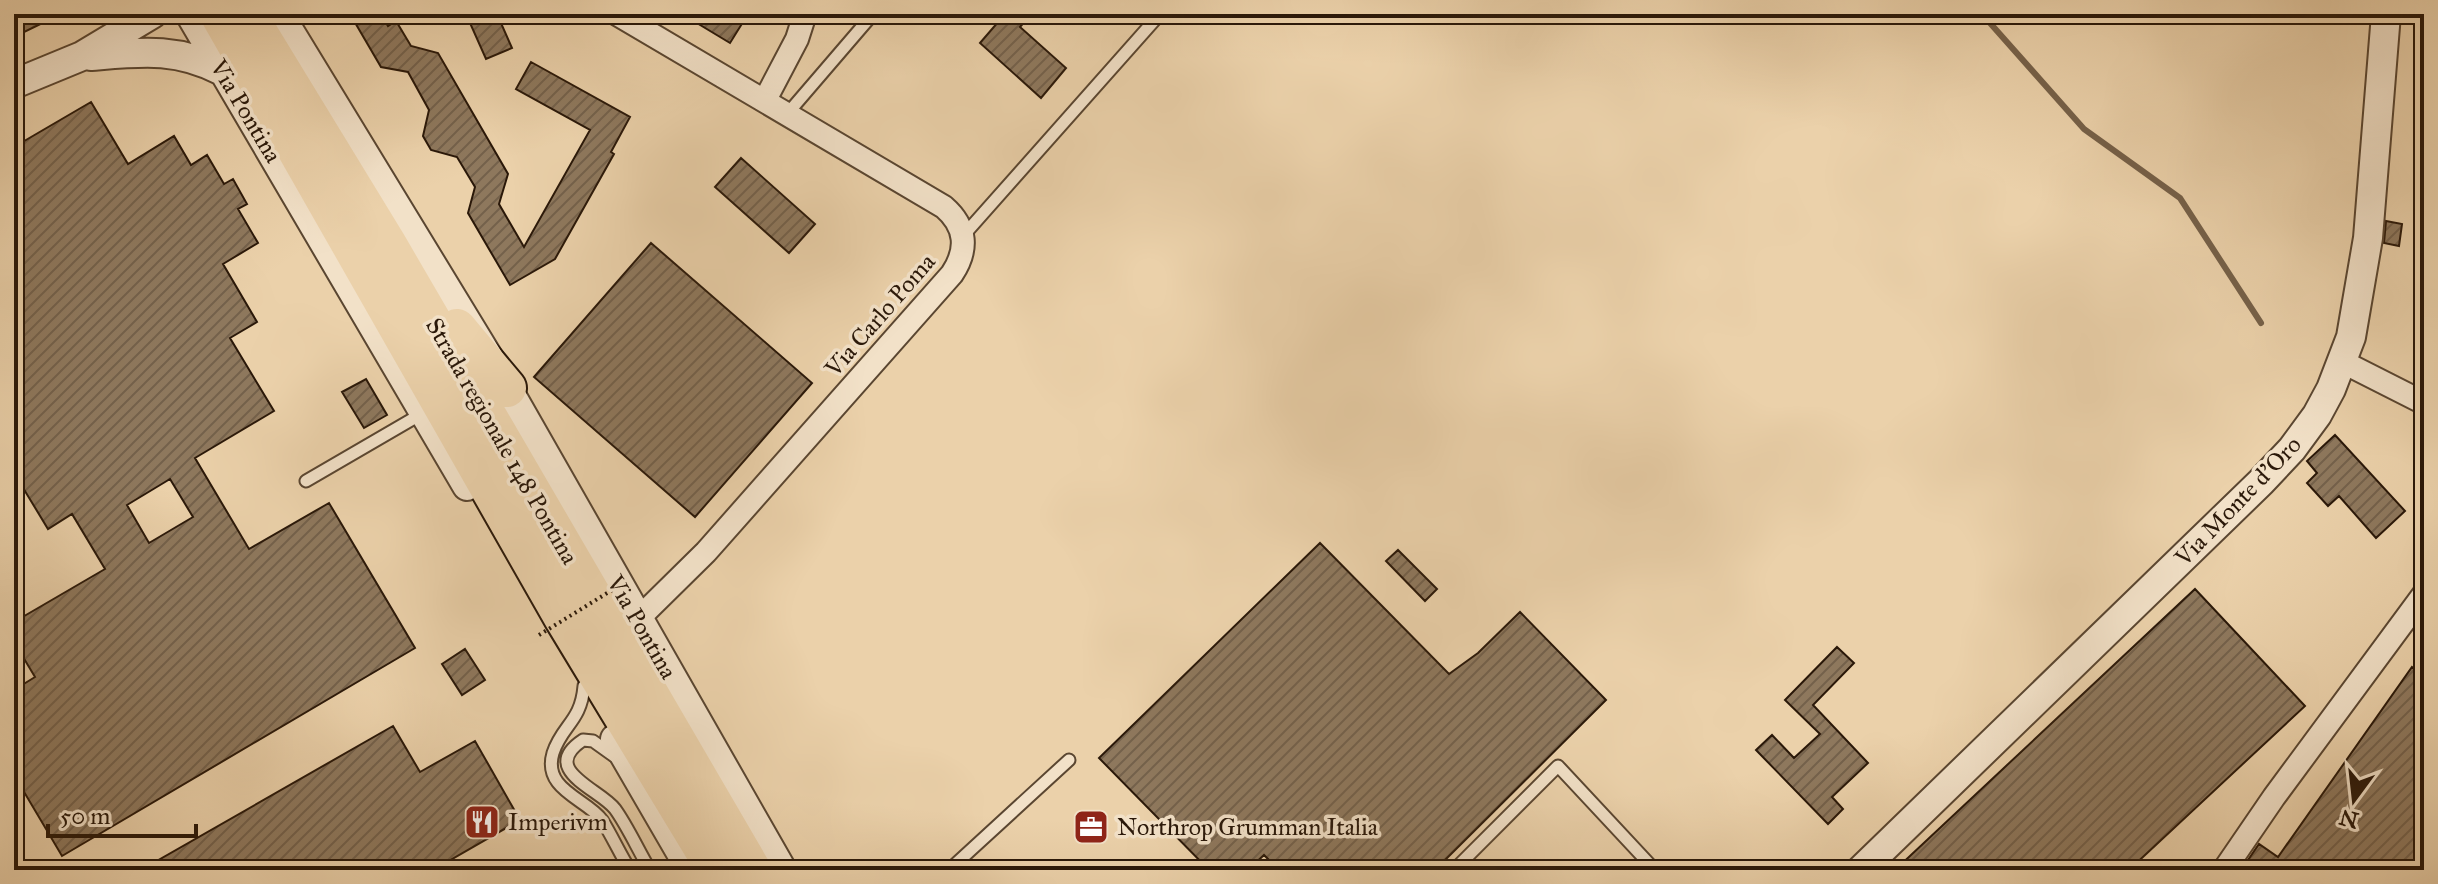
<svg xmlns="http://www.w3.org/2000/svg" width="2438" height="884" font-family="'IM FELL Great Primer',serif">
  <style>
    .lines { fill: none; stroke-linecap: round; stroke-linejoin: round }
    .stream { stroke: #766149; stroke-width: 6 }
    .building { fill: url(#building-hatch); stroke: #2a1809; stroke-width: 2; fill-rule: evenodd }
    .service-casing { stroke: #5a4631; stroke-width: 15 }
    .minor-casing { stroke: #5a4631; stroke-width: 26 }
    .tertiary-casing { stroke: #5a4631; stroke-width: 32 }
    .trunk-casing { stroke: #2a1809; stroke-width: 42 }
    .service { stroke: #f2e1c8; stroke-width: 11 }
    .minor { stroke: #f2e1c8; stroke-width: 22 }
    .tertiary { stroke: #f2e1c8; stroke-width: 28 }
    .trunk { stroke: #ebd1aa; stroke-width: 38 }
    .path-bridge { stroke: #2a1809; stroke-width: 4; stroke-dasharray: 2 4; stroke-linecap: butt }
    .labels { text-anchor: middle; stroke-width: 7; stroke-linejoin: round; paint-order: stroke }
    .street-label { font-size: 24px; fill: #2a1809; stroke: #f2e1c8 }
    .poi-label { font-size: 24px; fill: #2a1809; stroke: #f2e1c8; text-anchor: start }
  </style>
  <defs>
    <pattern id="building-hatch" width="6" height="6" patternUnits="userSpaceOnUse" patternTransform="scale(2)"><rect width="6" height="6" fill="#8e785d"/><path d="M-1 1l2-2M0 6l6-6M5 7l2-2" fill="none" stroke="#74614b"/></pattern>
  </defs>
  <rect width="100%" height="100%" fill="#ebd1aa"/>
  <filter id="stains"><feTurbulence type="fractalNoise" baseFrequency=".0025" numOctaves="4"/><feColorMatrix values="0 0 0 0 .2 0 0 0 0 .09 0 0 0 0 .02 0 0 0 .5 -.17"/></filter>
  <radialGradient id="worn" r=".72"><stop offset=".6" stop-color="#630" stop-opacity="0"/><stop offset="1" stop-color="#630" stop-opacity=".3"/></radialGradient>
  <g class="lines">
    <!-- stream -->
    <path class="stream" d="M1982,14L2084,129L2180,198L2261,323"/>
  </g>
  <!-- building -->
  <path class="building" d="M14,14H61L14,37Z
    M350,14H381L388,26L396,21L411,46L438,53L508,174L499,204L524,247L590,130L516,89L531,62L630,117L611,152L614,154L555,259L510,285L468,213L475,187L457,157L431,150L423,136L429,110L408,72L381,67Z
    M466,14H497L512,48L486,59Z
    M682,14H748L730,43Z
    M1005,14H1031L1020,27L1066,68L1041,98L980,43Z
    M91,102L128,164L174,136L191,165L207,155L224,184L233,179L247,204L238,209L258,243L223,264L257,322L230,338L274,411L195,458L249,549L329,503L415,648L62,856L14,775V690L35,677L14,642V622L105,569L72,514L48,529L14,473V147ZM170,479L193,517L149,543L127,505Z
    M741,158L815,224L789,253L715,187Z
    M2386,221L2402,224L2399,246L2384,243Z
    M651,243L812,383L695,517L534,377Z
    M366,379L387,415L364,428L342,392Z
    M2335,435L2405,511L2376,538L2339,496L2328,506L2307,483L2317,473L2307,461Z
    M1320,543L1449,674L1478,653L1520,612L1606,700L1435,870H1279L1264,855L1248,870H1209L1099,758Z
    M1398,550L1437,589L1425,601L1386,561Z
    M2195,589L2305,706L2129,870H1895Z
    M1837,647L1854,663L1813,705L1868,763L1832,797L1843,809L1828,824L1756,750L1772,735L1794,758L1820,734L1785,700Z
    M465,649L485,680L462,695L442,664Z
    M2412,667L2424,676V870H2261L2248,860L2259,844L2278,857Z
    M393,726L420,772L475,741L520,820L433,870H141Z"/>
  <g class="lines">
    <defs>
      <path id="service" d="M788,113L873,14
        M963,236L1160,14
        M306,481L423,413
        M584,686C581,722 562,725 553,753C542,790 587,799 602,820C612,836 620,854 630,870
        M614,756L593,741L583,740C538,770 600,789 615,809C628,827 638,850 650,870
        M949,870L1069,760
        M1454,870L1558,766L1655,870"/>
      <path id="minor" d="M617,14L944,207C967,227 968,250 952,274L706,552L637,620
        M765,100L797,39L805,14
        M2343,362L2424,403
        M2224,870L2274,797L2424,594"/>
      <path id="tertiary" d="M190,14L467,486
        M279,14L507,388L782,870
        M91,56C140,52 177,47 222,71
        M14,84L82,56L152,14
        M615,739L691,870
        M1861,870L2261,482L2292,449L2317,415L2331,389L2351,337L2368,238L2386,14"/>
      <path id="trunk" d="M219,14L564,619L716,870
        M247,14L388,245L752,870
        M457,328L507,388"/>
    </defs>
    <!-- service casing -->
    <use href="#service" class="service-casing"/>
    <!-- minor casing -->
    <use href="#minor" class="minor-casing"/>
    <!-- tertiary casing -->
    <use href="#tertiary" class="tertiary-casing"/>
    <!-- trunk casing -->
    <use href="#trunk" class="trunk-casing"/>
    <!-- service -->
    <use href="#service" class="service"/>
    <!-- minor -->
    <use href="#minor" class="minor"/>
    <!-- tertiary -->
    <use href="#tertiary" class="tertiary"/>
    <!-- trunk -->
    <use href="#trunk" class="trunk"/>
    <!-- path-bridge -->
    <path class="path-bridge" d="M539,635L630,579"/>
  </g>
  <!-- icons -->
  <defs>
    <symbol id="restaurant-square" viewBox="-11 -11 22 22"><rect x="-9" y="-9" width="18" height="18" rx="4" fill="#8f2418" stroke="#f2e1c8"/><path d="M-5-6h1v4h1v-4h1v4h1v-4h1v5L-1.5 .5V6h-2V.5L-5-1ZM5-6V6H3V1.5H1.5Q1.5-4 5-6Z" fill="#fff"/></symbol>
    <symbol id="office-square" viewBox="-11 -11 22 22"><rect x="-9" y="-9" width="18" height="18" rx="4" fill="#8f2418" stroke="#f2e1c8"/><path d="M-6-3h4V-5.5h4V-3h4V5H-6ZM-1-4.5V-3h2v-1.5ZM-6 0V1H6V0Z" fill="#fff"/></symbol>
  </defs>
  <g fill-rule="evenodd">
    <use href="#restaurant-square" x="462" y="802" width="40" height="40"/>
    <use href="#office-square" x="1071" y="807" width="40" height="40"/>
  </g>
  <g class="labels">
    <!-- street labels -->
    <g class="street-label">
      <text transform="translate(246 111) rotate(59)" y="8">Via Pontina</text>
      <text transform="translate(880 315) rotate(-49)" y="8">Via Carlo Poma</text>
      <text transform="translate(502 441) rotate(60)" y="8">Strada regionale 148 Pontina</text>
      <text transform="translate(2238 501) rotate(-46)" y="8">Via Monte d'Oro</text>
      <text transform="translate(642 627) rotate(60)" y="8">Via Pontina</text>
    </g>
    <!-- poi labels -->
    <g class="poi-label">
      <text x="508" y="830">Imperivm</text>
      <text x="1117" y="835">Northrop Grumman Italia</text>
    </g>
  </g>
  <!-- margin -->
  <rect width="2438" height="884" fill="none" stroke="#ebd1aa" stroke-width="48"/>
  <rect x="16" y="16" width="2406" height="852" fill="none" stroke="#2a1809" stroke-width="4"/>
  <rect x="24" y="24" width="2390" height="836" fill="none" stroke="#2a1809" stroke-width="2"/>
  <!-- north arrow -->
  <g transform="translate(2354 800) rotate(195)" stroke="#f2e1c8" stroke-width="6" paint-order="stroke">
  <path d="M0-6L14 30L0 20L-14 30Z" fill="#2a1809"/>
  <text y="-12" font-size="22" font-weight="bold" text-anchor="middle" fill="#2a1809">N</text>
  </g>
  <!-- scale -->
  <path d="M48 824v12h148v-12" fill="none" stroke="#2a1809" stroke-width="4"/>
  <text x="60" y="824" font-size="24" fill="#2a1809" stroke="#f2e1c8" stroke-width="6" paint-order="stroke">50 m</text>
  <rect width="100%" height="100%" filter="url(#stains)"/>
  <rect width="100%" height="100%" fill="url(#worn)"/>
</svg>
